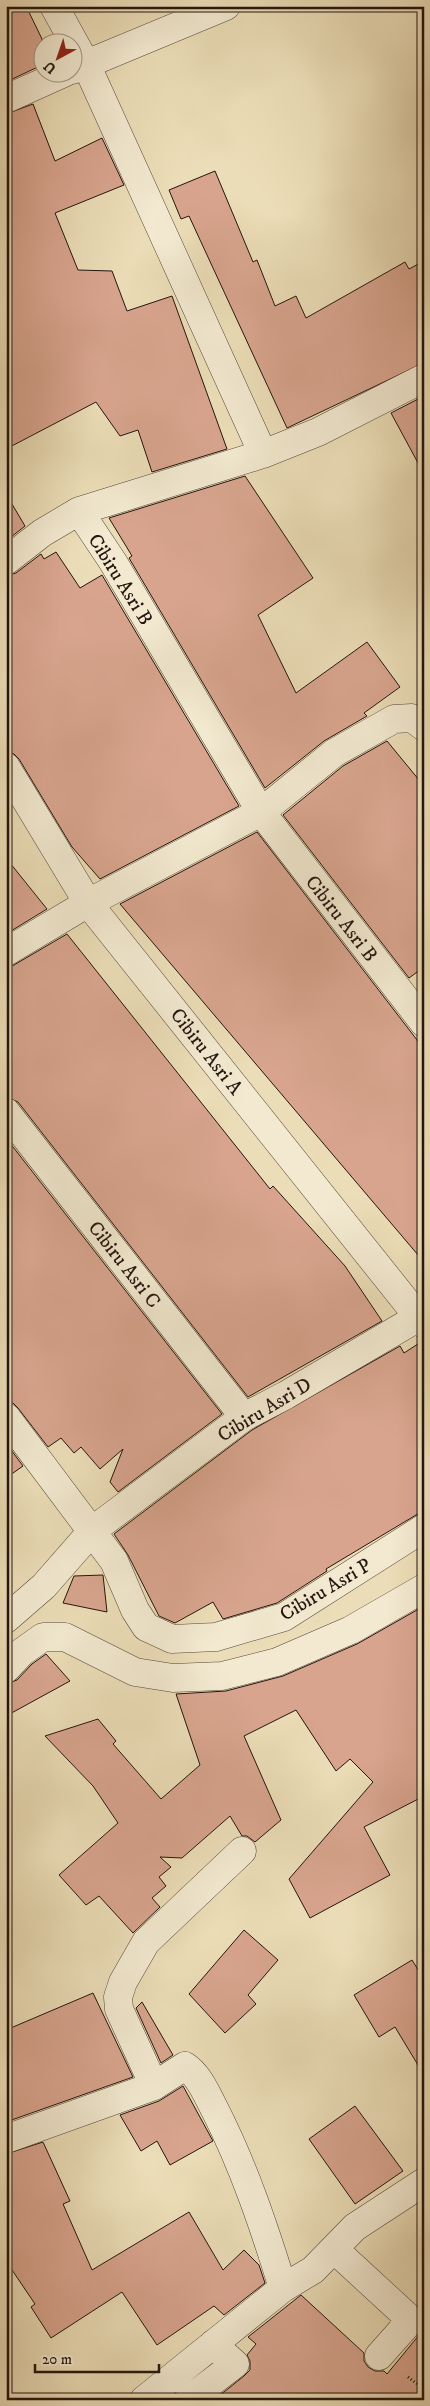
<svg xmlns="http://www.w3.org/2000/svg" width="430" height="2406" font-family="'IM FELL DW Pica',serif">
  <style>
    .building { fill: #d8a48e; stroke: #24150f }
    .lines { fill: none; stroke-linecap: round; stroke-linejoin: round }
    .minor-casing { stroke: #564739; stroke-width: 29 }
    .path { stroke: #24150f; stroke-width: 3; stroke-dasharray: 1 2.5; stroke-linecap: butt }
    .minor { stroke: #f2e9d0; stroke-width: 28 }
    .labels { text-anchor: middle; stroke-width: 4; stroke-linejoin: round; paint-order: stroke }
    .street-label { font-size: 20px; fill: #24150f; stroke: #f2e9d0 }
  </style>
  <rect width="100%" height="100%" fill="#ebddb7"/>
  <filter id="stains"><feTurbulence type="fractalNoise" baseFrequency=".004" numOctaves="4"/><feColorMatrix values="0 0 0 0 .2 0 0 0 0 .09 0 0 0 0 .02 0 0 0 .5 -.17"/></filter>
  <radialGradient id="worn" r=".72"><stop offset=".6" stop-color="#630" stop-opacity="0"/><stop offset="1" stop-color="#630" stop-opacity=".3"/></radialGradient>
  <!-- building -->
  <path class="building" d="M6,6H26L42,39V65L6,82Z
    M33,104L55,161L102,138L124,185L55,213L78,270L112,271L127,311L172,296L227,449L152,472L138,430L120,436L96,402L6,449V114Z
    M215,171L253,262L257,260L275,306L296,296L306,318L405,262L409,269L424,261V363L287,428L189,216L181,219L169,190Z
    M424,396V474L391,413Z
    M245,476L313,578L258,615L296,693L367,642L400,687L364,713L367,716L324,741L265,788L129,558L132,556L109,518Z
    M6,494L25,526L6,541Z
    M56,552L80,588L102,575L239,806L100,879L72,847L19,759L14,754L6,751V576L16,573L41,554L44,559Z
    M387,741L424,786V967L409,978L283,815L343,766Z
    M257,832L424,1049V1262L120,904Z
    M6,858L47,909L6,934Z
    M67,934L270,1189L273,1186L345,1266L382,1321L248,1397L18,1102L6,1097V968L14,965Z
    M6,1138L222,1414L118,1492L110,1482L123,1449L100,1469L81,1447L74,1453L61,1438L48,1447L18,1408L13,1403L6,1402Z
    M424,1340V1512L416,1515L326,1569L327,1571L277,1603L223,1619L213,1602L175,1623L159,1616L128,1555L114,1534L252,1430L400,1346L404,1353Z
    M6,1443L23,1466L6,1478Z
    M103,1575L107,1612L63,1603L74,1576Z
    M424,1606V1796L364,1827L390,1875L310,1918L289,1879L373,1782L350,1759L336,1771L296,1710L244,1736L281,1820L255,1842L247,1836H242L230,1816L182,1858L160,1857L171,1867L159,1877L166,1886L152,1898L160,1907L133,1933L99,1896L86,1905L59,1875L118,1823L93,1786L45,1736L98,1719L116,1741L113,1744L161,1799L200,1765L176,1694L226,1691L283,1676L357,1644Z
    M46,1654L70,1681L6,1716V1684L17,1680L32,1664Z
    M244,1930L278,1960L248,1995L256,2004L225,2033L189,1994Z
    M412,1960L424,1979V2075L395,2027L379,2037L354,1995Z
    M93,1993L133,2077L6,2122V2030Z
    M142,2002L173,2055L161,2063L136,2008Z
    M183,2086L213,2141L170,2165L157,2141L141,2151L120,2115L159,2101Z
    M355,2106L403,2171L355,2204L309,2139Z
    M43,2142L70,2201L63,2204L92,2270L189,2212L223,2270L244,2250L259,2265L265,2283L224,2315L214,2306L157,2345L122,2292L51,2338L31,2307L35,2304L6,2261V2154Z
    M301,2295L364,2353V2361L368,2367L375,2371H384L387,2374L424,2329V2400H214L244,2376L250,2370V2361L247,2355L256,2344L248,2337Z"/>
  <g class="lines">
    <defs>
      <path id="minor" d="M54,6L86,64L263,454
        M72,70L226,6
        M6,99L66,72
        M424,378L318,432L263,454L79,511L113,562L261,812L424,1023
        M6,561L42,533L79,511
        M6,767L88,903L424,1324
        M6,952L88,903L261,812L334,753L394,719L412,718L424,727
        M6,1112L244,1417
        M6,1417L114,1561L135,1610L146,1627L172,1639L216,1637L284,1617L424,1528
        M6,1619L44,1586L93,1530L244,1417L286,1395L424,1314
        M6,1669L22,1652L43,1637H65L135,1672L173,1678L222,1676L277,1662L351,1630L424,1588
        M154,2086L119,2009L118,1997L123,1982L146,1942L242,1851
        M6,2139L154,2086L185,2066C199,2075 207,2095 215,2110C244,2167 264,2227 283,2288
        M335,2250L411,2320L379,2356
        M144,2400L283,2288L313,2270L355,2227L424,2182
        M188,2400L235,2364L213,2344"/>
    </defs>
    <!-- minor casing -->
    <use href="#minor" class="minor-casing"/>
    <!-- path -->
    <path class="path" d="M408,2377L424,2389"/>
    <!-- minor -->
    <use href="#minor" class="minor"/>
  </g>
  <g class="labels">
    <!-- street labels -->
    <g class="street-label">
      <text transform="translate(121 579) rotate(58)" y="7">Cibiru Asri B</text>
      <text transform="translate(342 918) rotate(52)" y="7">Cibiru Asri B</text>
      <text transform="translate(207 1051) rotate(52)" y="7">Cibiru Asri A</text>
      <text transform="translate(125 1264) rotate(52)" y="7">Cibiru Asri C</text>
      <text transform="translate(264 1409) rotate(-31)" y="7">Cibiru Asri D</text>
      <text transform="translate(325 1589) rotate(-31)" y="7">Cibiru Asri P</text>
    </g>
  </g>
  <!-- margin -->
  <rect width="430" height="2406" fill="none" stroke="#ebddb7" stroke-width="25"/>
  <rect x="8" y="8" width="415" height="2391" fill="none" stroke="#24150f" stroke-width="2.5"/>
  <rect x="12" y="12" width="405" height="2381" fill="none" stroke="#24150f"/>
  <!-- north arrow -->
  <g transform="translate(58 58) rotate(220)"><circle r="24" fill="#f2e9d0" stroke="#a09483"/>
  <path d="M0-4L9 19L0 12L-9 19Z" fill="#8f2418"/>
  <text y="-8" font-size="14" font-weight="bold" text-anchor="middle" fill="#24150f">U</text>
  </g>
  <!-- scale -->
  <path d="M35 2364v8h124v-8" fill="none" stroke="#24150f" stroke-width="2.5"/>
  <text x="42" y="2364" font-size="15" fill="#24150f" stroke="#f2e9d0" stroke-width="4" paint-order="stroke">20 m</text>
  <rect width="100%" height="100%" filter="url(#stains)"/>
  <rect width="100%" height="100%" fill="url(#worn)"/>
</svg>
